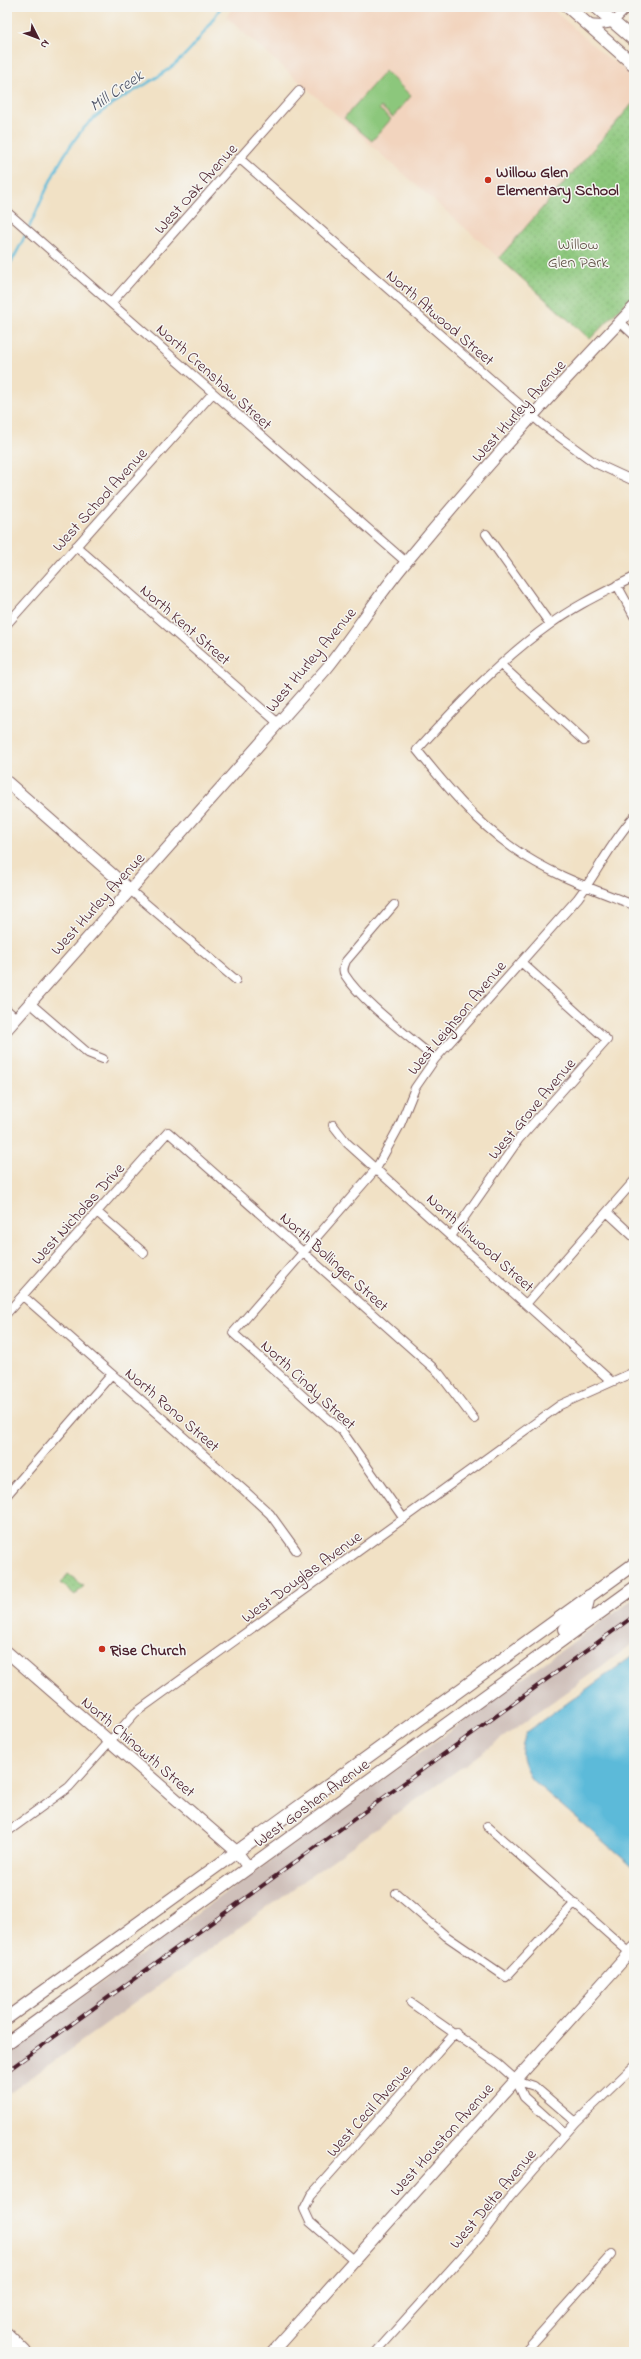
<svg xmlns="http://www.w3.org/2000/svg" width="641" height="2359" font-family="'Indie Flower',sans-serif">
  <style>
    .built { fill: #f2d4be }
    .railway { fill: #cfc0ba }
    .green { fill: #8cc77b; stroke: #6b7353 }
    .park { fill: url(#park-dots); stroke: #6b7353 }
    .water { fill: #5bbad9; stroke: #526c82 }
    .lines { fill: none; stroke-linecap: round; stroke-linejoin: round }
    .stream { stroke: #5bbad9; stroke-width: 2.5 }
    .minor-casing { stroke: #846361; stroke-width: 10 }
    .tertiary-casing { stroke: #846361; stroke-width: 13 }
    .secondary-casing { stroke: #846361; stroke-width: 14 }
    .minor { stroke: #fff; stroke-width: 8 }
    .tertiary { stroke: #fff; stroke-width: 11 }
    .secondary { stroke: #fff; stroke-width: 12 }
    .rail-casing { stroke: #4a1f2b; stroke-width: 4 }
    .rail { stroke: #f6f6f2; stroke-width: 2.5; stroke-dasharray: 8; stroke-linecap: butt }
    .poi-dot { fill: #c8321e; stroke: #f6f6f2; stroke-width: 1.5 }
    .labels { text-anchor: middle; stroke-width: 3; stroke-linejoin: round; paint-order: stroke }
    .poi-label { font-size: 16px; font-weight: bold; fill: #4a1f2b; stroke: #f6f6f2; text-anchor: start }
    .street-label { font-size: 16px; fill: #4a1f2b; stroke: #f6f6f2 }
    .park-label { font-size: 16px; fill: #5e5143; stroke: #f6f6f2 }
    .water-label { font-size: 17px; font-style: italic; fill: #505568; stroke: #f6f6f2 }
  </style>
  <defs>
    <pattern id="park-dots" width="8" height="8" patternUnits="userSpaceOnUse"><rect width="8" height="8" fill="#8cc77b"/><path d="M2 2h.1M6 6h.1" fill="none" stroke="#7aaa6a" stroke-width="1.8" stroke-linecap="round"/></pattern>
  </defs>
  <rect width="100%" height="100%" fill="#f6f6f2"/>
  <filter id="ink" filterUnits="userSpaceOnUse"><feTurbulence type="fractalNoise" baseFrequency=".025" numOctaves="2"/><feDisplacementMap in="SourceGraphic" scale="8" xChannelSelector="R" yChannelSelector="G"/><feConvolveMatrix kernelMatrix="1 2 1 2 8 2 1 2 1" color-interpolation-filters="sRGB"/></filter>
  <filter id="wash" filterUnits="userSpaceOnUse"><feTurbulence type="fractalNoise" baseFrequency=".012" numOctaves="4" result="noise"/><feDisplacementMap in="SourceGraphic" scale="16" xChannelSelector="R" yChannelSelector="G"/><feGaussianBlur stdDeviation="0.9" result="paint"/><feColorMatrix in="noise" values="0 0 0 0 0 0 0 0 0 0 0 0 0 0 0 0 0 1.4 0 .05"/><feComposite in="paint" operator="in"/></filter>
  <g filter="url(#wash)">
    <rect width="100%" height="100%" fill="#f1e1c5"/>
    <!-- built -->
    <path class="built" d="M233,7H550L603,54L634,76V102L499,258L226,17Z"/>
    <!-- railway -->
    <path class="railway" d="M634,1598V1643L7,2095V2051Z"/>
    <!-- green -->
    <path class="green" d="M385,71L411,96L393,117L381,107L379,109L391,119L372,141L344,118Z"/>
    <!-- park -->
    <path class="park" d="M634,102V294L590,339L499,258Z
      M68,1574L84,1586L75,1595L61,1583Z"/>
    <!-- water -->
    <path class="water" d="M634,1655V1868L532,1780C521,1760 518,1753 527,1732Z"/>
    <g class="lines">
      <!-- stream -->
      <path class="stream" d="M7,269C36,224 48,169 84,128C107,102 139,91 166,71C190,54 205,32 221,7"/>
    </g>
  </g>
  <g filter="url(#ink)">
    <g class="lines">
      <defs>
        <path id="minor" d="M588,24C611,27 613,23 628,7
          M240,159L543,425L595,463L634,481
          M7,212L406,562
          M112,302L299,91
          M620,322L634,335
          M486,534L550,624
          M76,546L278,723
          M634,577C605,592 576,605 549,625C500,660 458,705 417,750C446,786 475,821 513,848C549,874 593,889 634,905
          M617,585L634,616
          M7,624L213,393
          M501,665L584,741
          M130,890L236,980
          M394,905L346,961C344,966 342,970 345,975C362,1002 410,1037 435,1059
          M30,1003L88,1053L103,1059
          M7,1010L16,1018
          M333,1125L347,1143L611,1381
          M97,1212L144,1253
          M607,1212L634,1237
          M452,1235L519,1139L607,1040L521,962
          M23,1296L245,1491L270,1514L296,1550
          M526,1304L634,1181
          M7,1313L168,1132L439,1373L474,1419
          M7,1495L112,1374
          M404,1519L342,1431L233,1333L376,1169L400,1125L415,1088L435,1059L578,898C598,871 612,841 634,817
          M487,1826L630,1953
          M7,1832L69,1787L135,1713L560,1405L634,1372
          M396,1893L446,1936L506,1977L575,1903
          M411,2003L498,2064L516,2080L524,2097L565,2134
          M516,2080L534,2086L576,2122
          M354,2260L310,2222L304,2209L311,2195L456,2032
          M376,2352L479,2238L509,2198L576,2122L634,2066
          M524,2352L612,2254"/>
        <path id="tertiary" d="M7,782L130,890
          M7,1029L327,668C355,633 378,595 407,561C479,474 555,389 634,307
          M7,1652L237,1852L248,1867
          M272,2352L634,1948"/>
        <path id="secondary" d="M568,7L634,65
          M596,7L634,40
          M565,1629L586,1609L589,1596
          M7,2018L634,1564
          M7,2043L634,1588
          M7,2334L25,2352
          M7,2351L9,2352"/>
      </defs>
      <!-- minor casing -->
      <use href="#minor" class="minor-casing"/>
      <!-- tertiary casing -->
      <use href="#tertiary" class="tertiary-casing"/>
      <!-- secondary casing -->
      <use href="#secondary" class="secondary-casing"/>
      <!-- minor -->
      <use href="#minor" class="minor"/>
      <!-- tertiary -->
      <use href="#tertiary" class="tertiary"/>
      <!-- secondary -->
      <use href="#secondary" class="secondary"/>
      <defs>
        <path id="rail" d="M7,2071L634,1616"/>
      </defs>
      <!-- rail casing -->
      <use href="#rail" class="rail-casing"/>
      <!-- rail -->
      <use href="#rail" class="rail"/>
    </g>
  </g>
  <!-- markers -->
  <g class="poi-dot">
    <circle cx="488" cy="180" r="4"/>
    <circle cx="102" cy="1649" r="4"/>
  </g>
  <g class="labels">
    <!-- poi labels -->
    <g class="poi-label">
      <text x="496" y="177">Willow Glen<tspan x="496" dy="18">Elementary School</tspan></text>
      <text x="110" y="1655">Rise Church</text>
    </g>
    <!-- street labels -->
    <g class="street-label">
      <text transform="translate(195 188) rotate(-48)" y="6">West Oak Avenue</text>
      <text transform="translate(441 317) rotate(41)" y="6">North Atwood Street</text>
      <text transform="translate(215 376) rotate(42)" y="6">North Crenshaw Street</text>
      <text transform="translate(518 410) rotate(-48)" y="6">West Hurley Avenue</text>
      <text transform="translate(99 499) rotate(-48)" y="6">West School Avenue</text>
      <text transform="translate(186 624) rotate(41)" y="6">North Kent Street</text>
      <text transform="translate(310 659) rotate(-50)" y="6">West Hurley Avenue</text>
      <text transform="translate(97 903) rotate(-48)" y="6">West Hurley Avenue</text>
      <text transform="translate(456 1017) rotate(-50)" y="6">West Leighson Avenue</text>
      <text transform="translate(531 1108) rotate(-50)" y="6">West Grove Avenue</text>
      <text transform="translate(77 1213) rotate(-48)" y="6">West Nicholas Drive</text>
      <text transform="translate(481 1242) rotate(42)" y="6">North Linwood Street</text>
      <text transform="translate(335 1261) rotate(42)" y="6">North Bollinger Street</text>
      <text transform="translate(309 1384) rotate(43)" y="6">North Cindy Street</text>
      <text transform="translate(173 1409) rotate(41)" y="6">North Rono Street</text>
      <text transform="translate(301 1576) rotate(-36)" y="6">West Douglas Avenue</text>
      <text transform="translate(139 1746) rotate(41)" y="6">North Chinowth Street</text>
      <text transform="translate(311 1802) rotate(-36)" y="6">West Goshen Avenue</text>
      <text transform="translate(368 2110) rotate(-48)" y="6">West Cecil Avenue</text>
      <text transform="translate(441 2139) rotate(-48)" y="6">West Houston Avenue</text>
      <text transform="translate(492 2198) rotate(-50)" y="6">West Delta Avenue</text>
    </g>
    <!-- park labels -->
    <g class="park-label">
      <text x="578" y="249">Willow<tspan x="578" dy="18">Glen Park</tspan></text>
    </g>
    <!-- water labels -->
    <g class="water-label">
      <text transform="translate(116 90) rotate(-34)" y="6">Mill Creek</text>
    </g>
  </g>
  <!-- margin -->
  <rect width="641" height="2359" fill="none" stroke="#f6f6f2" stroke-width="24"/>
  <!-- north arrow -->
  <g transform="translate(38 38) rotate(132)" stroke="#f6f6f2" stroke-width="3" paint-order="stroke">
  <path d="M0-3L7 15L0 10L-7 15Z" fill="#4a1f2b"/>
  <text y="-6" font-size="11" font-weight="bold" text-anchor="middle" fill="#4a1f2b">N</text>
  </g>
</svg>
